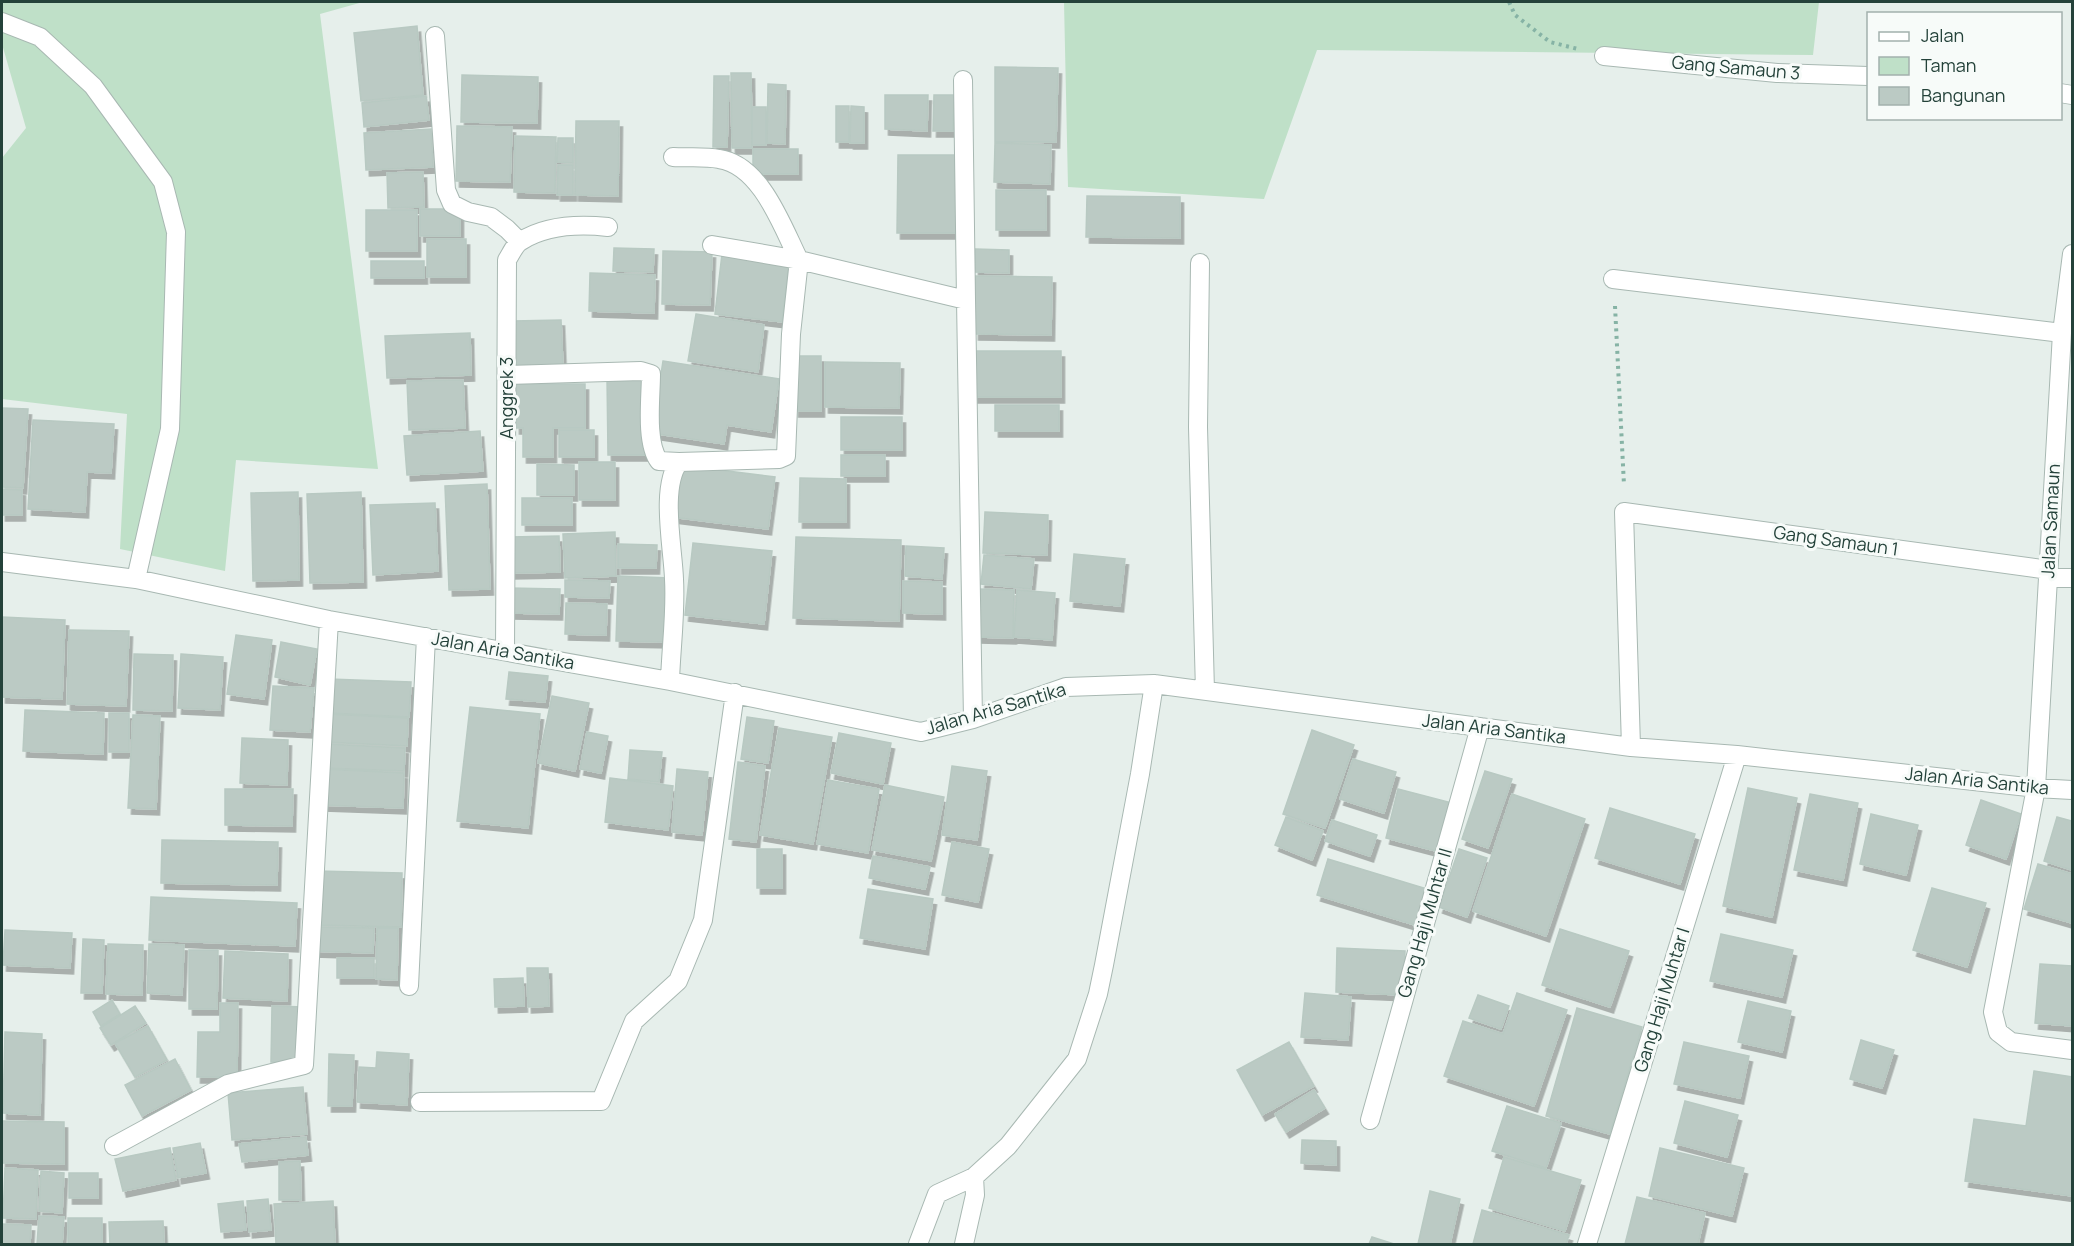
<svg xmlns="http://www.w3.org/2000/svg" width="2074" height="1246" font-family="Manrope,sans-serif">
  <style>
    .green { fill: #bfe0c8 }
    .building { fill: #bbcac4; stroke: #b8c9c2; stroke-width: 1.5; filter: url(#shadow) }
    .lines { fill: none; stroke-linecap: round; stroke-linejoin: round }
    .minor-casing { stroke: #a8b8b2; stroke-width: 20 }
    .path { stroke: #86b3a5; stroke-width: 4; stroke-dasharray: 3 4.5; stroke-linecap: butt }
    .minor { stroke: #fff; stroke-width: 18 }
    .labels { text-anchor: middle; stroke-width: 6; stroke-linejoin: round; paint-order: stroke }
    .street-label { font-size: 18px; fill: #24423a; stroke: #f7fbf9 }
  </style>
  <defs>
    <filter id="shadow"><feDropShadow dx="3.5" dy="6" stdDeviation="0" flood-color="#0004"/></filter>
  </defs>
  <rect width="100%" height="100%" fill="#e6efeb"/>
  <!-- green -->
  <path class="green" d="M2,2H363L320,14L378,469L236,460L225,571L120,549L127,414L2,399V158L26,128L2,44Z
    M1064,2H1819L1813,55L1317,50L1264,199L1068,187Z"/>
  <!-- building -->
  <path class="building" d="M417,26L423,95L361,101L354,33Z
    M995,67L1058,68L1056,142H995Z
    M731,73H751L752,148H732Z
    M462,75L538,77L537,123L461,122Z
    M714,76H729L727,147H713Z
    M768,84L786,85L785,144L767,143Z
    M885,95H928L927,131L885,129Z
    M934,95H954L953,131H933Z
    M426,96L429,120L364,127L362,103Z
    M836,106H849V142H836Z
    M851,106L864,107V143H850Z
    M752,107H766V145H752Z
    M576,121H619L618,196L575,195Z
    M457,126L512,127L510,182L456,181Z
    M431,129L433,167L366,170L364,133Z
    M515,136L556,137L555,193L514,192Z
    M558,138H573V163L557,162Z
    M995,143L1051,145L1050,184L994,182Z
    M753,149H798V174H753Z
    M898,155H956V233H897Z
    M558,165H573V195H557Z
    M423,172L424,207L388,208L387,173Z
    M996,190H1046V230H996Z
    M1087,196L1180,197V238L1086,237Z
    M420,209H460V236H420Z
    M366,210H417V251H366Z
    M427,239H466V277H427Z
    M614,248L654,249L653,272L613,271Z
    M975,249L1009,250V273L975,272Z
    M663,251L712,252L710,305L662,304Z
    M722,254L789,262L782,322L715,314Z
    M371,261H424V278H371Z
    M590,273L655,275L654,313L589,311Z
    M975,276L1052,277L1051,335L975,334Z
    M696,314L764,325L758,372L688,361Z
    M561,320L563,369L514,370L513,321Z
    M470,333L471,375L387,378L385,336Z
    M974,351H1061V397H974Z
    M796,356H821V411H795Z
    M663,361L779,379L771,432L727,425L724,444L652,433Z
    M825,362L900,363L899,408L825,407Z
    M649,376V455H608L607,377Z
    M463,380L465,428L409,430L407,381Z
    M516,384H585V428H553V457H523V428H516Z
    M995,405H1059V431H995Z
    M2,408L28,409L23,488L2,487Z
    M841,417H902V450H841Z
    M33,420L114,424L111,473L87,472L85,512L28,509Z
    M559,430H594V457H559Z
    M480,431L483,471L407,475L404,436Z
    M841,455H885V476H841Z
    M579,462H615V500H579Z
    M537,464L574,465V495H537Z
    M679,465L775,477L768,529L672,517Z
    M800,478L846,479V522H799Z
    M487,484L490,589L449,590L445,486Z
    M2,489L22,490V515H2Z
    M298,492L299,580L253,581L251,493Z
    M361,492L363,582L310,583L307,494Z
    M522,498H572V525H522Z
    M435,503L438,571L373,575L370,505Z
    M985,512L1048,515L1047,555L983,553Z
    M615,532L616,576L565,578L563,534Z
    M559,536L560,572L509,573V537Z
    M796,537L901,540L899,621L793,618Z
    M693,543L772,551L764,624L685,615Z
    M618,544L657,545L656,568H618Z
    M906,546L944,548L942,579L905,576Z
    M1074,554L1125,559L1120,606L1070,601Z
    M984,555L1034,559L1031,589L981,584Z
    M618,576L670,578L668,642L616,641Z
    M565,580L610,581L609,598L565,597Z
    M903,581L942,582V614L903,613Z
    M509,588L560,589L559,614L509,613Z
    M978,589L1014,590L1013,638L977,637Z
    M1017,590L1055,593L1052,640L1014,637Z
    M566,603L607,604L606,635L565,634Z
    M2,617L65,620L62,699L2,697Z
    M69,630L129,631L126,706L67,704Z
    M236,635L272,640L264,699L227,694Z
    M281,642L317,649L310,685L275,677Z
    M134,654L173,655L172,711L133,710Z
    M181,654L223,657L220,710L178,708Z
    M509,672L548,676L545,702L506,699Z
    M329,679L411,682L409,717L328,713Z
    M273,686L314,688L310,732L270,730Z
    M552,696L589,703L575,771L538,763Z
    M470,707L540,714L528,828L457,821Z
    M25,710L104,713L103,754L23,751Z
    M109,713H129V752H109Z
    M327,714L408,718L407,746L325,742Z
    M133,715L160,716L156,809L128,808Z
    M747,717L774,721L768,763L741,759Z
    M779,728L832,737L813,844L760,835Z
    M1312,730L1354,745L1325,828L1283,814Z
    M587,732L608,736L601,773L580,769Z
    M839,733L891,743L883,784L831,773Z
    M242,738L288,740L287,785L240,783Z
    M326,744L405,748L404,771L324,768Z
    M630,750L662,752L659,782L628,779Z
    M1353,759L1396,772L1384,813L1340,799Z
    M738,762L765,766L756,842L729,839Z
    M952,766L987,771L977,840L942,835Z
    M323,769L404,773L403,808L321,805Z
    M677,769L708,772L702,835L672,832Z
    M1485,771L1512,779L1488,848L1462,839Z
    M610,778L673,786L668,830L605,822Z
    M828,780L879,789L868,853L817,844Z
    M885,785L944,797L931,861L872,850Z
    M1748,788L1797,798L1772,917L1723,906Z
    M225,789H293L292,826L225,825Z
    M1398,789L1452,803L1440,852L1386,838Z
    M1512,794L1585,819L1546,936L1473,911Z
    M1810,794L1858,803L1843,880L1794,870Z
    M1981,800L2021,814L2006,859L1966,845Z
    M1610,808L1695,834L1680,884L1595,858Z
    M1871,814L1918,825L1906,875L1860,864Z
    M1286,817L1323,831L1312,860L1275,845Z
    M2057,817L2072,821V870L2044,861Z
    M1332,820L1377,835L1370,856L1325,841Z
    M162,840L278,842L277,885L161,883Z
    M952,842L989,849L978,902L942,895Z
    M757,849H782V888H757Z
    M1459,849L1487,858L1467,917L1439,907Z
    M873,856L930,867L925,889L869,878Z
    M1328,859L1427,889L1415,925L1317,895Z
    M2038,864L2072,874V923L2024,909Z
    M317,871L402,873L401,927L316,925Z
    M1932,888L1986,903L1967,967L1913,950Z
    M868,889L933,899L925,949L860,938Z
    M151,897L297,903L295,946L149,940Z
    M312,927L374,928L373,953L311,951Z
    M377,928H398L397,980L376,979Z
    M1560,929L1629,951L1610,1007L1542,985Z
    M5,930L72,933L70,968L3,965Z
    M1721,934L1793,950L1782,997L1710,981Z
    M83,939L104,940L102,993H81Z
    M108,944L143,945L142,995L106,994Z
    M149,944L184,945L182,995L147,993Z
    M1337,948L1405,951L1403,995L1336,992Z
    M189,950H218L217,1009H189Z
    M225,951L288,954L287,1001L223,998Z
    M337,958H374V978H337Z
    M2040,964L2072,966V1026L2035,1023Z
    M527,968H548L549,1006L528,1007Z
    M523,978L524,1006L495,1007L494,979Z
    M1305,993L1351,997L1348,1040L1301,1037Z
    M1517,993L1567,1010L1534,1106L1444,1076L1463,1021L1503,1034Z
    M1478,995L1509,1006L1501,1029L1469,1018Z
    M112,1000L120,1014L101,1026L93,1012Z
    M1748,1001L1791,1011L1782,1052L1738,1042Z
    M220,1003H238L237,1077H197L198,1032H220Z
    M135,1006L146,1023L111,1045L100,1028Z
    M272,1006L304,1007L303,1063L271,1062Z
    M1577,1008L1642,1027L1610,1134L1546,1116Z
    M148,1026L167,1060L135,1077L115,1043Z
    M5,1032L42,1034L40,1115L3,1113Z
    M1861,1040L1894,1050L1882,1088L1850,1079Z
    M1289,1042L1314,1086L1262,1115L1237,1070Z
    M1684,1042L1749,1056L1740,1098L1674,1084Z
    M377,1052L409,1054L407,1105L357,1102L359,1067L376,1068Z
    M329,1054L354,1055L352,1106H328Z
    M175,1059L191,1090L142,1116L125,1085Z
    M2034,1071L2072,1077V1196L1965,1181L1974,1119L2026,1126Z
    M303,1087L307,1134L232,1140L228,1093Z
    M1314,1090L1325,1108L1286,1132L1275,1114Z
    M1685,1101L1738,1115L1727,1157L1674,1143Z
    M1507,1106L1561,1123L1546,1168L1492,1151Z
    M2,1121L64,1122V1164L2,1163Z
    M306,1137L308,1155L242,1162L239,1144Z
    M1302,1140L1336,1141V1165L1301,1163Z
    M200,1143L206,1173L178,1178L173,1148Z
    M170,1148L176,1180L123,1191L115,1159Z
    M1660,1148L1744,1168L1732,1216L1649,1196Z
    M1504,1157L1581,1180L1565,1231L1489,1208Z
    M300,1161L301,1200H279V1162Z
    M5,1168L38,1170L36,1219L3,1218Z
    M41,1171L64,1173L62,1213L39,1211Z
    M69,1173H98V1198H69Z
    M1430,1191L1460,1199L1450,1244H1418Z
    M1637,1197L1705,1213L1698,1244H1625Z
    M268,1199L271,1230L249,1232L247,1201Z
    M243,1201L246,1230L221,1232L218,1204Z
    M333,1201L335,1244H276L274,1204Z
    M1482,1210L1569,1235L1566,1244H1473Z
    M39,1216L64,1217L62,1244H37Z
    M68,1218H102V1244H68Z
    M163,1221L164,1244H110L109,1222Z
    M2,1224L31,1225L30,1244H2Z
    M1372,1237L1394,1244H1369Z"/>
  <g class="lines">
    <defs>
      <path id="minor" d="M2,22L40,37L93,86L163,182L176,232L170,429L136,579
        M435,36L446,190L452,204L468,212L491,217L507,229L519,241
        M1604,56L1777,73L1868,76
        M963,80L966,300
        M2060,93L2072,95
        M673,157C688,158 704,156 719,159C761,165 782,226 799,260L966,300L973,719
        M2072,254L2062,333L2036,788L1993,1012L1998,1032L2011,1042L2072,1050
        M1200,263L1198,427L1205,691
        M1613,279L2062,333
        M507,375L641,371L651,374C651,397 645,442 659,461L679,462
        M2,562L136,579L329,620L670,681L921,732L973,719L1066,687L1154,684L1631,747L1737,755L2036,788L2072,790
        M2048,578H2072
        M505,651L507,260C511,254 515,244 521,241C546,225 580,224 608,227
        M670,681C671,648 676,613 674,579C673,548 660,487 679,462L779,459L786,456L791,334L799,260L712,245
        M1631,747L1624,512L2049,570
        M409,986L426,637
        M420,1102L601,1101L634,1021L678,981L703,920L735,693
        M1370,1120L1480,727
        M114,1146L228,1084L304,1065L329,620
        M918,1244L937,1194L974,1177L1008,1146L1077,1059L1098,994L1104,965L1140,774L1154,684
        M964,1244L975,1195L974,1177
        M1587,1244L1737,755"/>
    </defs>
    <!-- minor casing -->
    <use href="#minor" class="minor-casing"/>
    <!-- path -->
    <path class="path" d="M1509,2L1515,15L1550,42L1578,49
      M1615,306L1624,485"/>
    <!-- minor -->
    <use href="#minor" class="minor"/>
  </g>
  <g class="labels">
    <!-- street labels -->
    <g class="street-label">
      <text transform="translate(1736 68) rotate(5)" y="6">Gang Samaun 3</text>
      <text transform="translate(507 398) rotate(-90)" y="6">Anggrek 3</text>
      <text transform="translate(2051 521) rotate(-87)" y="6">Jalan Samaun</text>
      <text transform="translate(1836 541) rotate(8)" y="6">Gang Samaun 1</text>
      <text transform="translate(503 651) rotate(10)" y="6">Jalan Aria Santika</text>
      <text transform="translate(996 709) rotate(-16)" y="6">Jalan Aria Santika</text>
      <text transform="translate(1494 729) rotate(7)" y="6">Jalan Aria Santika</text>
      <text transform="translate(1977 781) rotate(6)" y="6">Jalan Aria Santika</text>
      <text transform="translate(1425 923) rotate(-74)" y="6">Gang Haji Muhtar II</text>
      <text transform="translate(1662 1000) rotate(-73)" y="6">Gang Haji Muhtar I</text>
    </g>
  </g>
  <!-- border -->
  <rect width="2074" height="1246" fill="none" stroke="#24423a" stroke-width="6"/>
  <!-- legend -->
  <rect x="1867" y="12" width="195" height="108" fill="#f7fbf9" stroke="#a3b1ad" stroke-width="1.5"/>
  <rect x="1879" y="32" width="30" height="9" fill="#ffffff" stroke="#a3b1ad" stroke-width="1.5"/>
  <text x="1921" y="42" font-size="18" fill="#24423a">Jalan</text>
  <rect x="1879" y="57" width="30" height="18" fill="#bfe0c8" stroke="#a3b1ad" stroke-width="1.5"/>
  <text x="1921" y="72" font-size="18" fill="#24423a">Taman</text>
  <rect x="1879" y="87" width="30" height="18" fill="#bbcac4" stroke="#a3b1ad" stroke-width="1.5"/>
  <text x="1921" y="102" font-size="18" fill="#24423a">Bangunan</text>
</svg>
